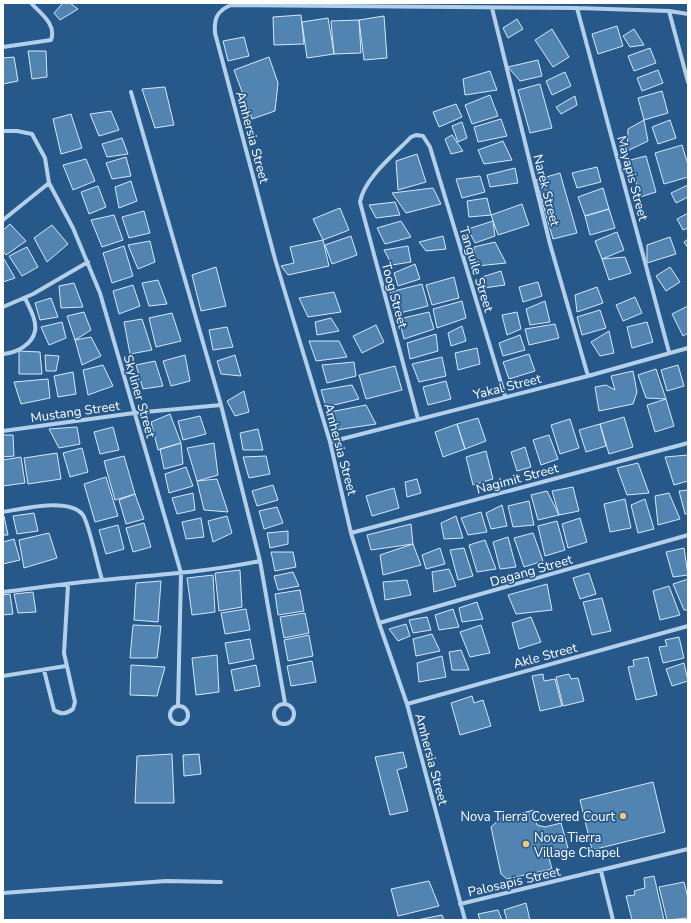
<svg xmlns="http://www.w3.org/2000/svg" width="691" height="923" font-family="'Nunito Sans',sans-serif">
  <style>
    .building { fill: #5284b2; stroke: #d7e8f7 }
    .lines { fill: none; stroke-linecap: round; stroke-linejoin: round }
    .minor { stroke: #b3cfe9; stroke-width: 4 }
    .poi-dot { fill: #f3c777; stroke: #26588a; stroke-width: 1.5 }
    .labels { text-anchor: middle; stroke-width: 3.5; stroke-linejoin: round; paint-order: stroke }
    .street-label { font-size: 13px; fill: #fff; stroke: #26588a }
    .poi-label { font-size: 13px; fill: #fff; stroke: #26588a; text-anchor: end }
  </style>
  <rect width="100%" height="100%" fill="#26588a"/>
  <!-- building -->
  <path class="building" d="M63,3H70L78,9L60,20L54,13Z
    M301,15L304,44L274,45L273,17Z
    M384,16L387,58L364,60L359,20Z
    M328,18L334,54L307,58L302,22Z
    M517,19L523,29L508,38L503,28Z
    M359,20L361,53L334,54L331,21Z
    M617,26L623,46L598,54L592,34Z
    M552,29L569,57L553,67L535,40Z
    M634,29L644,45L630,47L623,36Z
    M244,37L249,56L228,61L223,41Z
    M650,48L656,63L634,71L628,56Z
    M28,51H46L47,77L32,79Z
    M14,57L18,81L3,84V58Z
    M269,57L278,83L275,111L252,119L234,70Z
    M538,60L542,76L520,81L508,67Z
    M658,70L663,83L642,91L637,78Z
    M490,71L497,90L465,95L463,79Z
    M565,72L571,86L552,95L546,81Z
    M540,84L552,128L530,133L518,90Z
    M165,87L174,125L155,128L142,89Z
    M662,91L668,113L644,120L638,98Z
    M490,95L498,116L472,124L465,105Z
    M575,96L577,105L561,114L556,107Z
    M456,104L462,117L439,127L433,112Z
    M111,111L119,130L99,136L90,114Z
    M71,114L82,148L61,154L53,119Z
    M501,119L507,136L478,142L474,127Z
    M644,120L648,141L627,151L628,129Z
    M670,120L676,138L658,144L652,127Z
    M462,122L467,138L458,142L452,126Z
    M452,135L463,151L451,154L445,139Z
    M122,138L128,154L107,157L102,144Z
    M503,141L512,160L484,164L478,150Z
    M682,145L688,165V177L664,184L655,153Z
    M417,154L426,182L398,190L396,161Z
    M646,156L656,192L640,197L630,160Z
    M126,157L131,176L112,179L106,163Z
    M86,159L95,181L73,190L63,165Z
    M597,167L601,182L577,188L572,173Z
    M515,168L518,183L490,187L487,175Z
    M560,173L577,233L553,239L536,180Z
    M480,176L485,192L462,198L456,179Z
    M131,181L137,201L119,208L115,187Z
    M688,185V197L676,203L671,193Z
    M98,186L106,207L89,214L81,192Z
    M433,188L441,204L406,213L392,193Z
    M603,188L609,209L585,216L578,197Z
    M487,198L491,215L469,217L467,201Z
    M395,202L400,215L376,218L369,205Z
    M522,204L529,225L498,235L491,215Z
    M340,208L349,230L323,240L313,219Z
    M609,209L615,228L590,235L585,216Z
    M144,211L150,233L129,238L122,217Z
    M688,213V228L683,230L677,219Z
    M114,215L123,240L102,247L91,220Z
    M401,221L411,237L385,244L377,228Z
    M493,221L495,236L475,243L468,229Z
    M10,224L26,241L6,255L3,251V230Z
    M52,225L68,244L47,262L34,238Z
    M617,232L624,250L602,259L595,241Z
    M351,236L357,255L332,264L325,245Z
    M443,236L446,249L426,251L419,242Z
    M670,237L676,254L647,263V245Z
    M688,239V248L684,242Z
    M323,240L329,266L288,275L281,266L294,263L290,247Z
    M150,241L155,262L138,269L128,245Z
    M495,242L506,263L477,266L474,247Z
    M124,246L133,276L112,283L103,253Z
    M408,246L411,262L392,265L384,250Z
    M27,247L38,267L22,276L9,256Z
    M625,257L631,273L609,280L602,259Z
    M4,259L15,278L3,282V260Z
    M415,264L420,279L398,286L394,273Z
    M216,267L226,306L201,311L192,275Z
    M670,267L680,282L666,291L656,276Z
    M501,271L505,285L484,288L482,277Z
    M454,277L459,298L432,305L426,285Z
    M158,280L167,304L149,306L142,283Z
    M538,282L542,296L523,302L519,287Z
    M74,283L83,307L61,308L59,286Z
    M422,284L428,306L396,314L390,292Z
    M133,285L140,306L119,314L113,291Z
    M597,287L603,303L577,312L575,295Z
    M334,292L341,312L308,317L299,298Z
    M635,297L642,313L623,321L616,305Z
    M51,298L58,317L40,320L35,303Z
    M462,301L466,318L437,328L433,309Z
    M545,301L550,322L530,325L526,309Z
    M688,306V333L683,336L672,314Z
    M600,310L606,328L582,335L577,317Z
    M84,312L91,330L75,340L67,316Z
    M429,312L434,329L404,339L399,319Z
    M517,312L521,329L507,335L502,315Z
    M172,313L181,341L156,347L149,318Z
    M331,318L339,331L317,335L315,322Z
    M142,319L152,350L130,354L124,322Z
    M62,322L66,338L49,345L41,327Z
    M647,322L653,342L632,348L627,327Z
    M555,324L559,338L529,345L525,329Z
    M376,325L384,342L362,353L353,336Z
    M462,326L466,341L451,346L448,333Z
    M227,327L233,347L213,350L209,330Z
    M609,331L614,353L600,356L591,342Z
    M436,334L438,351L410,359L407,343Z
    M520,335L525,350L503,356L499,343Z
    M91,337L101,356L82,365L75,340Z
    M309,341H339L347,357L316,361Z
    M477,348L480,364L458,370L455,353Z
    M19,351L40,352L42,374H19Z
    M529,354L535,371L509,379L503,362Z
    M45,355L59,356L56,371H46Z
    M185,355L190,381L171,386L163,361Z
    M235,355L241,376L221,374L217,361Z
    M442,357L446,376L419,382L412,364Z
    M155,361L163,386L143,389L136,365Z
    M354,362L356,376L327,383L322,365Z
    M103,365L113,386L88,395L83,370Z
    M678,365L684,386L667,391L661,370Z
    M395,366L402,390L366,399L359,375Z
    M656,369L666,399L646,398L638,375Z
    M633,371L637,392L633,404L599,411L595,387L606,385L615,390L611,376Z
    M73,372L76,394L58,397L54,376Z
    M48,379L50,398L21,404L14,382Z
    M446,381L451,399L428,405L423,387Z
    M352,385L359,399L326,407L321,390Z
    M244,391L249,412L235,416L227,401Z
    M666,399L674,426L655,432L647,405Z
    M366,405L376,424L336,430L330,412Z
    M170,414L181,443L158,450L151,422Z
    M200,416L206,434L183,440L178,421Z
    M624,417L633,447L609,454L600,424Z
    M478,418L486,441L465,449L457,424Z
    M570,419L579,448L560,454L551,425Z
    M457,424L465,449L443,457L435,432Z
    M600,424L606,446L586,452L579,430Z
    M77,427L80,444L59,448L49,429Z
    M113,427L119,450L100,454L94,432Z
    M258,429L263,450H243L240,433Z
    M3,435H13L14,456L3,457Z
    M549,435L558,459L541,465L533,440Z
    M181,443L183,464L164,469L160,449Z
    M214,443L218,475L197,481L187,448Z
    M525,447L531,467L517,471L511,452Z
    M82,448L88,472L70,477L63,453Z
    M486,451L493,479L473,485L466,457Z
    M57,453L61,479L28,484L24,458Z
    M688,455V481L674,485L665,457Z
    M124,456L135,494L115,500L104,461Z
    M266,456L270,474L249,478L243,457Z
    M21,457L25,483L3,486V460Z
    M638,463L649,493L627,495L617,468Z
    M186,467L193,486L169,493L165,474Z
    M106,477L118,516L95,522L84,484Z
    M217,479L228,512L204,510L197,481Z
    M417,479L421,493L407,497L405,482Z
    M273,485L278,500L257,506L252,491Z
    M573,487L579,511L559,515L552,491Z
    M394,488L399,508L372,516L366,496Z
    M688,490V514H685L679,491Z
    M547,491L559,515L538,520L531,495Z
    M193,493L195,510L177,514L172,498Z
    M669,493L680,519L658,525L655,496Z
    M135,494L144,519L126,524L119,500Z
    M625,499L631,528L610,532L604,504Z
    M645,499L654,529L638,533L631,505Z
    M529,501L534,525L513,527L508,506Z
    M502,505L507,526L491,529L486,513Z
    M277,507L283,523L264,529L259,511Z
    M481,512L487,532L468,535L461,518Z
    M34,513L38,531L17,534L13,516Z
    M3,516H4L8,535H3Z
    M227,516L232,533L213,542L208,521Z
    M456,516L463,538L444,539L441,523Z
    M201,518L204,537L186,539L182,522Z
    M580,518L587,542L568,548L562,524Z
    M557,521L565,550L545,556L538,526Z
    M144,523L151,547L133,552L126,528Z
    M411,524L413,544L371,550L367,535Z
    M118,525L124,549L106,554L99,530Z
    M288,531V544L270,548L267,533Z
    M49,533L57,558L24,568L19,540Z
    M533,533L543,561L524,567L514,538Z
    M508,537L516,567L500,569L493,542Z
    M14,539L20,560L3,564V542Z
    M485,540L496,569L477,572L469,545Z
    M413,544L421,565L383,575L380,555Z
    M440,548L445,564L426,569L422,555Z
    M464,548L473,576L458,580L450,550Z
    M684,548L688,575L673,577L666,552Z
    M271,552H293L296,567L275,571Z
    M449,569L456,586L434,592L432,572Z
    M240,570L242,607L219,611L215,573Z
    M293,572L299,586L278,590L274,576Z
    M589,573L596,594L580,599L573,578Z
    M213,575L215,612L192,615L187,578Z
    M688,579V610H684L673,584Z
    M407,580L411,595L385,600L383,582Z
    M161,581L158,622L134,620L136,583Z
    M547,584L552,610L516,614L508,595Z
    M669,586L680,615L660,620L653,591Z
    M300,590L304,611L278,615L275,594Z
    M33,592L36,612L18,613L14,594Z
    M10,594L13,614L3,615V595Z
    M602,598L611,631L592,635L583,602Z
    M477,602L483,619L462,622L459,608Z
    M246,609L250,630L225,634L221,613Z
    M453,609L459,627L439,630L435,615Z
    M305,613L309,633L284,638L280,617Z
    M427,617L431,630L413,633L409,620Z
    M531,617L541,642L519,649L512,623Z
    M406,624L410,636L398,641L389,629Z
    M133,625L161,626L157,658H130Z
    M481,625L490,653L470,657L460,632Z
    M432,634L440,651L416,656L413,639Z
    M309,635L313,656L288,661L284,640Z
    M679,637L684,658L663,663L659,647L667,646L665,640Z
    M250,639L254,659L229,664L225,643Z
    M461,650L469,670H452L449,652Z
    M217,655L219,692L196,695L192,658Z
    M442,656L446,677L419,682L417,663Z
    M648,657L657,695L636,700L628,667L634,666L633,660Z
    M312,661L316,682L291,686L287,666Z
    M684,663L688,681L672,686L666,669Z
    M131,665L165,667L157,696L130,695Z
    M256,665L260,686L235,691L231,670Z
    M543,674L544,681L555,679L562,706L540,711L532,676Z
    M569,674L571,679L578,678L584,701L563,706L556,677Z
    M472,696L474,703L483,700L491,726L460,735L451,703Z
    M403,752L407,767L397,770L408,811L390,815L375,757Z
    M172,754L174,803H135L137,756Z
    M199,754L201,774L184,776L183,755Z
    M653,782L665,832L592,850L580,800Z
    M534,810L537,825L545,827L561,823L568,848L552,852L551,849L548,855L552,869L507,879L501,874L491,827L503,816L510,818L515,815Z
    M654,876L664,920H632L626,896L635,895L634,891L645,888L644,878Z
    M429,881L439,906L398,916L391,889Z
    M684,882L688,898V918L667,920L659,887Z
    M526,903L530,920H507L504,910Z
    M498,910L502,920H480L478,914Z
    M442,915L444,920H417Z"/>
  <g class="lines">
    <!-- minor -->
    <path class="minor" d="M492,8L550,244L588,376
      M577,8L669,352
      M669,11L688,82
      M3,47L51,40C57,24 40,13 31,3
      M131,92L221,405L260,561L285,703
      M3,131H17L32,134L45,158L49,183L73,228L100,293L181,573L178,706
      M3,220L49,183
      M3,307L33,294L88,262
      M3,354C16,353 32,345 35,331C37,320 29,307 25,298
      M418,419L360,202C364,178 395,154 411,137L416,135L423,136L430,147L505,396
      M3,431L134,413L221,405
      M330,442L588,376L688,348
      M3,512C22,509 70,497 83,515C89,524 98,567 102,580
      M351,533L688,443
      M3,592C36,588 70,583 103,580C156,575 208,572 260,561
      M379,623L688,535
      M44,670L54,710C61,715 66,714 73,709L75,702L64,653L68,585
      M3,676L66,666
      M274 714a10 10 0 1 1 20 0a10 10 0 1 1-20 0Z
      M407,704L688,626
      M170 715a9 9 0 1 1 18 0a9 9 0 1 1-18 0Z
      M601,871L613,920
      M3,893L166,881L221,882
      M460,904L688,849
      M465,920L407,704L379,623L351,533L330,442L275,259L215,33C214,18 217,11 231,5L577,8L669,11L688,14"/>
  </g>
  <!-- markers -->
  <g class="poi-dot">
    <circle cx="623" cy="816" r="4"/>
    <circle cx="526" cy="844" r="4"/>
  </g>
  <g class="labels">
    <!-- street labels -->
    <g class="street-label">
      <text transform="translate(253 137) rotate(75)" y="5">Amhersia Street</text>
      <text transform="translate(633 178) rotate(75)" y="5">Mayapis Street</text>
      <text transform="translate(547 190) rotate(76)" y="5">Narek Street</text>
      <text transform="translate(477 269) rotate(73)" y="5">Tanguile Street</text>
      <text transform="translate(395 295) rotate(75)" y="5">Toog Street</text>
      <text transform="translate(507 386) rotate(-14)" y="5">Yakal Street</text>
      <text transform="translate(140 396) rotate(74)" y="5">Skyliner Street</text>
      <text transform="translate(75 411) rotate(-8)" y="5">Mustang Street</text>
      <text transform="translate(341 449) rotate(75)" y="5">Amhersia Street</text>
      <text transform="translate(517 478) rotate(-15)" y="5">Nagimit Street</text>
      <text transform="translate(531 570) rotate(-16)" y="5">Dagang Street</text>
      <text transform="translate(545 655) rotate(-15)" y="5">Akle Street</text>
      <text transform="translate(432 759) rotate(75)" y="5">Amhersia Street</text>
      <text transform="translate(514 881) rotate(-13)" y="5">Palosapis Street</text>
    </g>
    <!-- poi labels -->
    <g class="poi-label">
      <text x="615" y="821">Nova Tierra Covered Court</text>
      <text x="534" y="842" text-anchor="start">Nova Tierra<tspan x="534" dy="15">Village Chapel</tspan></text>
    </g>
  </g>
  <!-- border -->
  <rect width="691" height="923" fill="none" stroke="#ffffff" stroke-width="8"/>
</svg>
